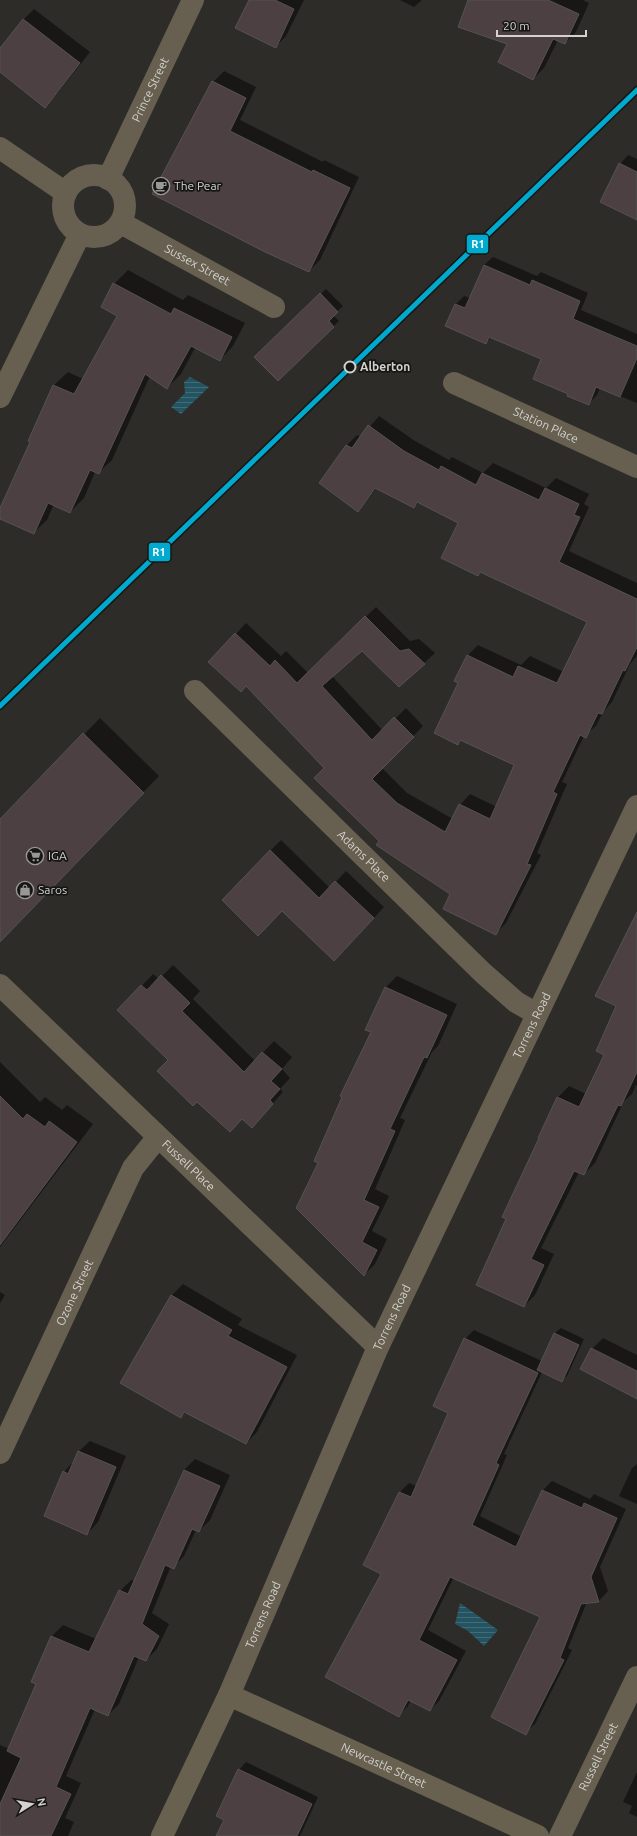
<svg xmlns="http://www.w3.org/2000/svg" width="637" height="1836" font-family="Ubuntu,sans-serif">
  <style>
    .water { fill: url(#water-rules) }
    .shadow { fill: #0007 }
    .building { fill: #4c4043; stroke: #555352 }
    .lines { fill: none; stroke-linecap: round; stroke-linejoin: round }
    .street { stroke: #676050; stroke-width: 22 }
    .secondary { stroke: #686150; stroke-width: 22 }
    .rail-1-casing { stroke: #161613; stroke-width: 8 }
    .rail-1 { stroke: #00a9ce; stroke-width: 5 }
    .stop-dot { fill: #161613; stroke: #d3d2ce; stroke-width: 2 }
    .labels { text-anchor: middle; stroke-width: 3.5; stroke-linejoin: round; paint-order: stroke }
    .street-label { font-size: 12px; fill: #d3d2ce; stroke: #161613 }
    .poi-label { font-size: 12px; fill: #d3d2ce; stroke: #161613; text-anchor: start }
    .stop-label { font-size: 12px; font-weight: bold; fill: #d3d2ce; stroke: #161613; text-anchor: start }
    .line-badge { stroke: #161613; stroke-width: 1.5 }
    .badge-label { font-size: 11px; text-anchor: middle; font-weight: bold; fill: #fff }
  </style>
  <defs>
    <pattern id="water-rules" width="6" height="5" patternUnits="userSpaceOnUse"><rect width="6" height="5" fill="#245461"/><path d="M0 2.5h6" fill="none" stroke="#436c76"/></pattern>
  </defs>
  <rect width="100%" height="100%" fill="#2d2c29"/>
  <!-- water -->
  <path class="water" d="M190,377L209,387L181,414L171,407L185,393L184,382Z
    M460,1603L498,1630L484,1646L468,1631L455,1624Z"/>
  <!-- shadow -->
  <path class="shadow" d="M250,0H304L286,36L275,47Z
    M400,0H422L414,7Z
    M469,0H583L589,3L576,32L565,43L558,40L544,68L533,79L508,44Z
    M34,9L90,52L56,95L45,106L0,71V49L23,20Z
    M224,71L256,87L240,120L323,162L324,160L359,177L320,260L309,271L265,251L213,82Z
    M628,155L637,159V219L620,164Z
    M493,257L537,276L541,272L588,293L581,310L637,334V403L600,388L597,395L588,404L569,393L543,359L492,337L486,342L446,325L456,304L464,296L470,298L484,265Z
    M128,270L183,300L188,295L245,323L233,346L220,360L195,348L181,374L167,388L150,376L112,460L98,473L95,472L84,498L70,512L54,504L47,520L33,533L0,518V511L31,442L29,441L54,385L68,372L83,379L118,315L114,284Z
    M326,289L343,306L333,315L339,321L278,380L256,357Z
    M379,416L415,441L449,460L452,457L483,473L493,463L546,488L556,478L589,494L584,504L589,507L569,551L637,583V656L630,664L612,702L603,712L596,726L584,736L562,782L567,784L537,853L541,855L506,923L496,933L451,894L380,840L325,768L236,634L246,623L281,656L286,651L308,673L376,607L410,641L419,639L435,653L399,686L362,650L332,676L383,731L406,708L423,726L382,768L407,793L453,819L460,805L470,794L497,807L515,765L462,739L458,744L460,683L455,681L468,655L478,645L521,665L530,656L564,672L588,622L482,571L478,575L459,523L419,502L414,507L377,487L358,510L320,482L347,445L357,435L361,437Z
    M100,718L159,776L26,914L0,919V821Z
    M281,840L330,888L346,871L384,907L345,949L270,851Z
    M637,923V1086L636,1085L632,1094L624,1101L595,1163L584,1174L579,1172L541,1248L554,1254L535,1295L524,1306L507,1218L541,1138L539,1137L558,1097L569,1086L586,1094L605,1055Z
    M173,965L200,991L193,999L255,1061L274,1041L292,1057L282,1069L290,1078L280,1089L283,1092L252,1127L170,1060L119,1010L153,974L159,979Z
    M397,976L457,1004L438,1046L432,1052L400,1118L405,1120L375,1189L389,1196L372,1231L387,1239L375,1264L364,1275L320,1163L372,1032L367,1029L386,987Z
    M0,1062L40,1102L45,1097L62,1110L67,1105L93,1124L0,1247Z
    M183,1284L242,1319L238,1325L297,1355L257,1432L246,1443L186,1412L181,1417L172,1295Z
    M0,1292L5,1295L0,1303Z
    M561,1328L584,1339L567,1376L561,1381L542,1372L504,1454L507,1455L480,1516L522,1537L542,1491L552,1481L590,1499L594,1494L626,1509L600,1567L608,1591L599,1601L587,1602L568,1648L572,1650L535,1724L525,1733L541,1617L454,1577L428,1630L466,1651L439,1701L430,1710L411,1700L408,1706L398,1716L382,1573L364,1565L400,1492L409,1483L416,1486L449,1412L465,1339L474,1330L542,1361L555,1333Z
    M603,1338L637,1355V1398L592,1349Z
    M90,1441L126,1456L98,1522L87,1534L64,1472L74,1461L78,1452Z
    M195,1459L230,1475L210,1520L199,1531L196,1530L184,1556L173,1567L171,1566L152,1613L169,1624L157,1649L146,1660L139,1657L119,1704L108,1715L95,1709L66,1776L81,1783L65,1818L74,1822L68,1836H0V1745L9,1749L37,1684L33,1682L52,1636L63,1625L96,1639L120,1591L131,1580L135,1581L184,1470Z
    M637,1464V1504L619,1496L632,1468Z
    M246,1762L318,1797L300,1836H217L226,1820L239,1770Z
    M637,1772V1817L629,1813L632,1806L623,1802Z"/>
  <!-- building -->
  <path class="building" d="M249,0H275L294,9L276,48L235,28Z
    M468,0H548L579,14L565,44L553,39L533,80L498,62L507,44L458,27Z
    M23,19L80,63L45,108L0,72V48Z
    M212,81L246,98L230,131L312,172L313,170L350,188L309,272L265,252L152,194Z
    M619,163L637,172V220L600,202Z
    M484,265L530,285L532,280L580,301L573,319L637,346V358L620,397L596,387L589,405L567,396L568,394L533,379L541,359L489,337L486,344L445,326L455,304L465,308Z
    M113,283L171,314L174,308L232,337L220,361L191,346L167,389L145,374L99,474L90,470L70,513L48,503L34,534L0,519V508L30,442L28,441L53,385L74,394L117,316L101,307Z
    M320,293L338,312L329,321L334,327L278,381L254,357Z
    M368,425L404,451L439,470L441,466L476,485L482,473L539,500L545,488L579,504L574,515L580,517L559,562L637,599V647L625,671L623,670L602,714L598,713L586,738L580,735L553,792L557,794L527,864L531,865L496,935L443,909L450,894L376,845L379,841L314,778L324,768L246,686L241,692L208,662L235,633L270,666L275,660L297,683L365,616L400,651L409,649L425,664L399,687L362,651L322,686L372,740L394,717L414,737L372,779L397,803L445,832L459,804L490,819L514,765L460,740L458,745L434,733L458,683L454,681L467,655L513,677L518,666L557,683L587,622L480,572L478,576L441,558L458,523L417,502L414,508L375,488L358,512L319,483L346,445L352,448Z
    M83,733L144,793L0,942V819Z
    M270,850L319,898L335,881L374,918L334,961L282,911L258,936L222,900Z
    M637,912V1072L621,1106L618,1105L584,1175L574,1171L531,1259L544,1265L524,1307L476,1285L506,1219L502,1217L539,1138H538L557,1097L579,1107L604,1055L596,1051L616,1006L595,996Z
    M161,975L190,1003L182,1011L244,1072L262,1052L282,1069L271,1081L280,1089L270,1100L273,1104L252,1128L242,1119L230,1132L197,1102L193,1106L157,1071L168,1060L117,1010L141,985L147,990Z
    M385,987L447,1015L427,1058L424,1057L390,1129L395,1131L364,1200L379,1207L362,1242L377,1250L364,1276L296,1208L318,1163L314,1161L342,1097L340,1096L371,1032L365,1030Z
    M0,1096L23,1119L27,1114L45,1127L49,1121L77,1142L0,1245Z
    M171,1295L232,1330L228,1336L287,1367L246,1444L184,1412L181,1418L120,1383Z
    M554,1333L579,1345L562,1382L537,1370Z
    M464,1338L538,1373L496,1463L499,1465L472,1525L516,1547L542,1490L582,1508L584,1503L617,1518L591,1577L599,1602L581,1604L560,1658L564,1660L526,1735L491,1717L540,1617L450,1577L419,1640L457,1660L430,1711L408,1700L399,1717L325,1677L381,1574L363,1565L399,1492L411,1497L448,1413L433,1406Z
    M591,1348L637,1371V1399L580,1369Z
    M78,1451L116,1467L87,1535L44,1516L63,1471L68,1474Z
    M184,1470L220,1486L199,1532L192,1529L174,1569L165,1565L142,1624L159,1636L146,1661L134,1656L108,1716L90,1708L56,1787L71,1794L51,1836H0V1804L21,1758L7,1751L36,1684L31,1682L51,1636L89,1652L119,1590L128,1594Z
    M238,1769L312,1804L297,1836H216L224,1820L216,1816Z"/>
  <g class="lines">
    <!-- street -->
    <g class="street">
      <path d="M0,148L66,193"/>
      <circle cx="94" cy="206" r="31"/>
      <path id="s1" d="M108,179L193,0"/>
      <path id="s2" d="M121,223L274,307"/>
      <path id="s3" d="M454,383L637,467"/>
      <path d="M0,397L80,234"/>
      <path id="s4" d="M195,691L483,973L516,1002L537,1014"/>
      <path id="s5" d="M0,985L378,1347"/>
      <path id="s6" d="M0,1453L133,1168L158,1137"/>
      <path id="s7" d="M229,1695L378,1347L637,806"/>
      <path id="s8" d="M560,1836L637,1677"/>
    </g>
    <!-- secondary -->
    <path class="secondary" id="s9" d="M162,1836L229,1695L538,1836"/>
    <defs>
      <path id="rail-1" d="M0,706L637,90"/>
    </defs>
    <!-- rail-1 casing -->
    <use href="#rail-1" class="rail-1-casing"/>
    <!-- rail-1 -->
    <use href="#rail-1" class="rail-1"/>
  </g>
  <!-- icons -->
  <defs>
    <symbol id="cafe-ring" viewBox="-11 -11 22 22"><circle r="9.5" fill="#161613" stroke="#999894" stroke-width="1.5"/><path d="M-5.5-4.5H6V0H3Q3 3.5 0 3.5H-2.5Q-5.5 3.5-5.5 0ZM3-3.2v2h1.7v-2ZM-6 4.5H4V6H-6Z" fill="#999894"/></symbol>
    <symbol id="supermarket-ring" viewBox="-11 -11 22 22"><circle r="9.5" fill="#161613" stroke="#999894" stroke-width="1.5"/><path d="M-6-5.5h2.5l.6 2H6L4.5 2H-2.5L-4.4-4H-6ZM-1.5 3.2a1.3 1.3 0 1 0 .1 0ZM3 3.2a1.3 1.3 0 1 0 .1 0Z" fill="#999894"/></symbol>
    <symbol id="shop-ring" viewBox="-11 -11 22 22"><circle r="9.5" fill="#161613" stroke="#999894" stroke-width="1.5"/><path d="M-5-2.5h2.3a2.7 3.5 0 0 1 5.4 0H5L5.5 6h-11ZM-1.5-2.5h3a1.5 2.3 0 0 0-3 0Z" fill="#999894"/></symbol>
  </defs>
  <g fill-rule="evenodd">
    <use href="#cafe-ring" x="151" y="176" width="20" height="20"/>
    <use href="#supermarket-ring" x="25" y="846" width="20" height="20"/>
    <use href="#shop-ring" x="15" y="880" width="20" height="20"/>
  </g>
  <!-- markers -->
  <circle class="stop-dot" cx="350" cy="367" r="5.5"/>
  <g class="labels">
    <!-- street labels -->
    <g class="street-label">
      <text dy="4" stroke="none"><textPath href="#s1" startOffset="99">Prince Street</textPath></text>
      <text dy="4" stroke="none"><textPath href="#s2" startOffset="87">Sussex Street</textPath></text>
      <text dy="4" stroke="none"><textPath href="#s3" startOffset="101">Station Place</textPath></text>
      <text dy="4" stroke="none"><textPath href="#s4" startOffset="236">Adams Place</textPath></text>
      <text dy="4" stroke="none"><textPath href="#s7" startOffset="735">Torrens Road</textPath></text>
      <text dy="4" stroke="none"><textPath href="#s5" startOffset="261">Fussell Place</textPath></text>
      <text dy="4" stroke="none"><textPath href="#s6" startOffset="177">Ozone Street</textPath></text>
      <text dy="4" stroke="none"><textPath href="#s7" startOffset="411">Torrens Road</textPath></text>
      <text dy="4" stroke="none"><textPath href="#s7" startOffset="87">Torrens Road</textPath></text>
      <text dy="4" stroke="none"><textPath href="#s8" startOffset="88">Russell Street</textPath></text>
      <text dy="4" stroke="none"><textPath href="#s9" startOffset="326">Newcastle Street</textPath></text>
    </g>
    <!-- poi labels -->
    <g class="poi-label">
      <text x="174" y="190">The Pear</text>
      <text x="48" y="860">IGA</text>
      <text x="38" y="894">Saros</text>
    </g>
    <!-- stop labels -->
    <g class="stop-label">
      <text x="360" y="371">Alberton</text>
    </g>
  </g>
  <g class="line-badge">
    <rect x="466" y="234" width="23" height="20" rx="4" fill="#00a9ce"/>
    <rect x="148" y="542" width="23" height="20" rx="4" fill="#00a9ce"/>
  </g>
  <g class="badge-label">
    <text x="478" y="248">R1</text>
    <text x="159" y="556">R1</text>
  </g>
  <!-- north arrow -->
  <g transform="translate(32 1804) rotate(79)" stroke="#161613" stroke-width="3" paint-order="stroke">
  <path d="M0-3L7 15L0 10L-7 15Z" fill="#d3d2ce"/>
  <text y="-6" font-size="11" font-weight="bold" text-anchor="middle" fill="#d3d2ce">N</text>
  </g>
  <!-- scale -->
  <path d="M497 30v6h89v-6" fill="none" stroke="#d3d2ce" stroke-width="2"/>
  <text x="503" y="30" font-size="12" fill="#d3d2ce" stroke="#161613" stroke-width="3" paint-order="stroke">20 m</text>
</svg>
